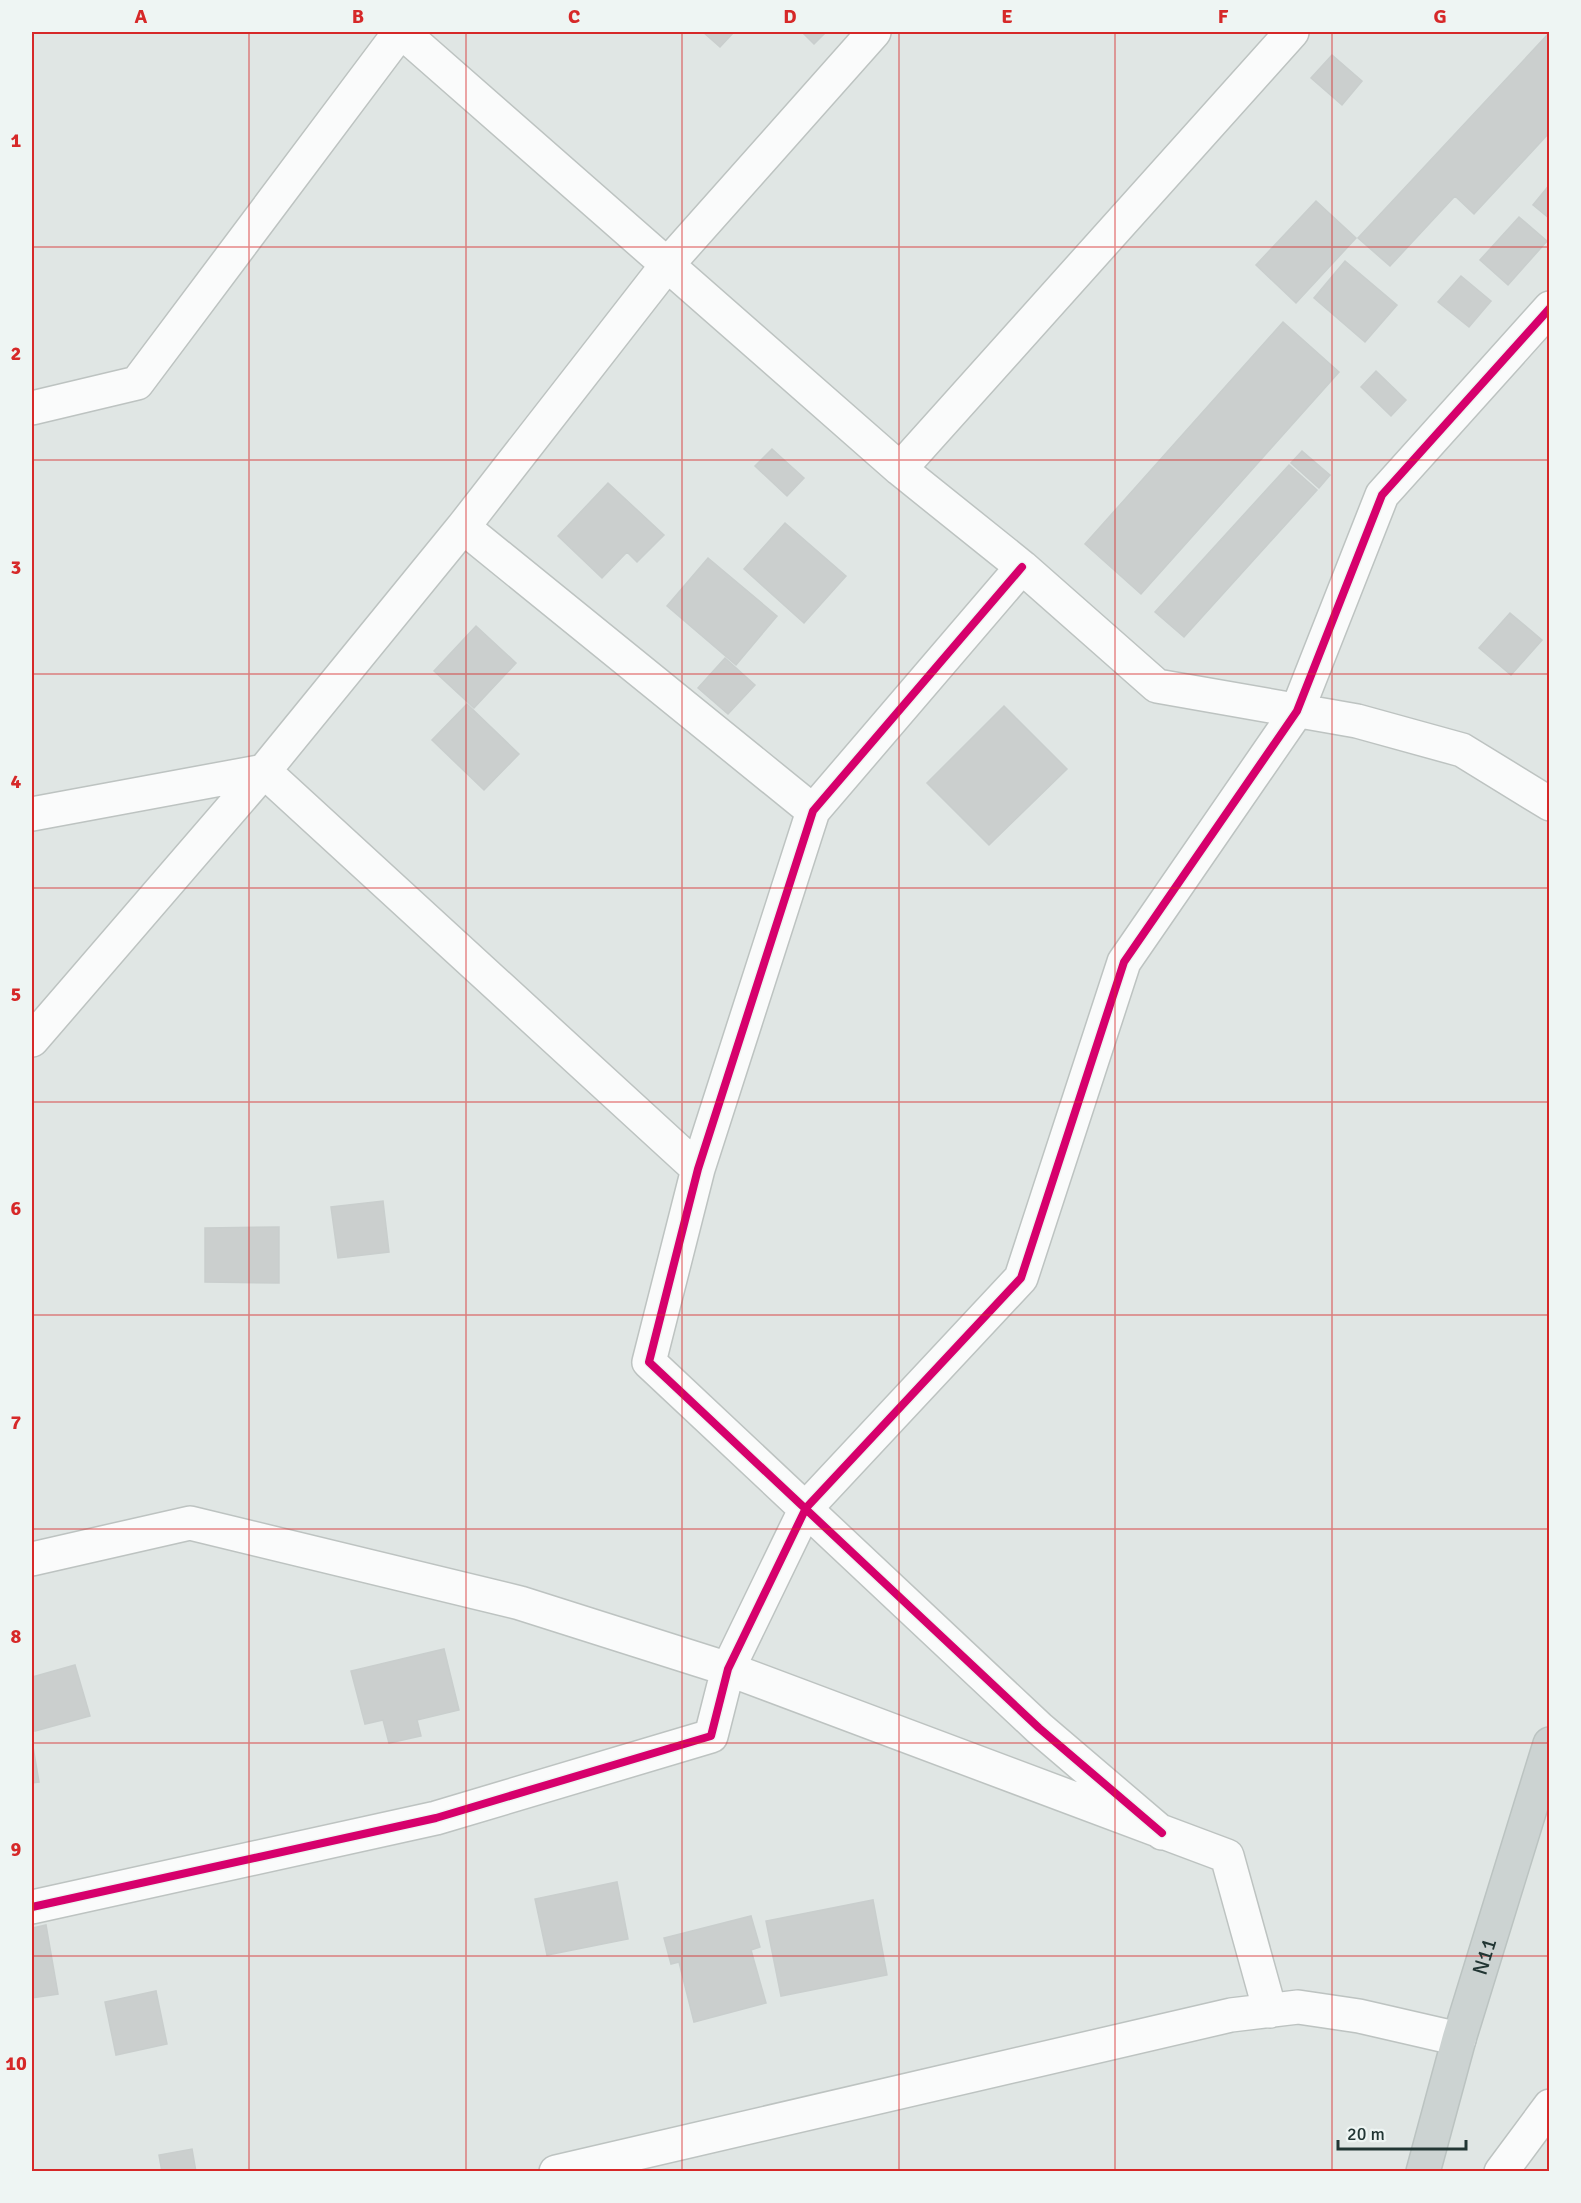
<svg xmlns="http://www.w3.org/2000/svg" width="1581" height="2203" font-family="Signika,sans-serif">
  <style>
    .building { fill: #cbcfce; stroke: #c9cecd; stroke-width: 1.5 }
    .lines { fill: none; stroke-linecap: round; stroke-linejoin: round }
    .minor-casing { stroke: #bdc3c1; stroke-width: 36 }
    .primary-casing { stroke: #bbc3c1; stroke-width: 36 }
    .minor { stroke: #fafbfb; stroke-width: 33 }
    .primary { stroke: #ccd3d2; stroke-width: 33 }
    .cycleway-casing { stroke: #eef5f3; stroke-width: 11 }
    .cycleway { stroke: #d6006c; stroke-width: 8 }
    .grid { fill: none; stroke: #d62828; stroke-width: 1.5; stroke-opacity: 0.55 }
    .labels { text-anchor: middle; stroke-width: 4.5; stroke-linejoin: round; paint-order: stroke }
    .street-label { font-size: 21px; fill: #223634; stroke: #eef5f3 }
    .neatline { fill: none; stroke: #d62828; stroke-width: 2 }
    .grid-label { font-size: 20px; text-anchor: middle; font-weight: bold; fill: #d62828 }
  </style>
  <rect width="100%" height="100%" fill="#e0e6e4"/>
  <!-- building -->
  <path class="building" d="M703,32H734L720,47Z
    M806,32H826L814,44L804,34Z
    M1550,32V132L1474,214L1455,196L1390,266L1358,238Z
    M1332,55L1362,81L1342,105L1311,78Z
    M1550,184V219L1533,205Z
    M1316,201L1356,238L1296,303L1256,265Z
    M1519,217L1547,241L1508,285L1480,260Z
    M1345,261L1397,305L1365,342L1314,298Z
    M1461,276L1491,301L1469,327L1438,302Z
    M1283,322L1339,372L1141,594L1085,544Z
    M1376,371L1406,400L1391,416L1361,387Z
    M772,449L804,478L787,496L755,466Z
    M1302,451L1330,475L1319,488L1291,463Z
    M1289,465L1317,490L1184,637L1155,612Z
    M608,483L664,535L637,562L627,552L602,578L558,536Z
    M785,523L846,576L804,623L744,569Z
    M708,558L777,616L736,665L667,606Z
    M1510,613L1542,640L1511,675L1479,648Z
    M476,626L516,663L474,708L434,671Z
    M725,658L755,685L728,714L698,688Z
    M467,704L519,754L484,790L432,740Z
    M1004,706L1067,769L989,845L927,783Z
    M383,1201L389,1252L338,1258L331,1207Z
    M279,1227V1283L205,1282V1228Z
    M444,1649L459,1710L417,1720L421,1736L389,1743L383,1720L365,1724L351,1671Z
    M75,1665L90,1716L35,1731L32,1718V1677Z
    M32,1741L39,1782L32,1783Z
    M617,1882L628,1939L547,1955L535,1899Z
    M873,1900L887,1975L781,1996L766,1921Z
    M751,1916L760,1947L751,1950L766,2003L694,2022L679,1962L671,1964L664,1938Z
    M46,1925L58,1994L32,1998V1928Z
    M156,1991L167,2044L116,2055L105,2002Z
    M192,2149L196,2172H162L159,2155Z"/>
  <g class="lines">
    <defs>
      <path id="minor" d="M402,32L900,469L1022,567L1157,686L1357,721L1462,750L1550,804
        M32,408L137,383L400,32
        M900,469L1292,32
        M463,527L813,811
        M1022,567L813,811L698,1169L649,1362L1039,1728L1162,1833
        M32,814L264,771L698,1169
        M32,1040L264,771L463,527L667,265L874,32
        M32,1559L190,1523L520,1603L728,1669L1227,1856L1270,2011
        M32,1907L436,1818L711,1736L728,1669L806,1508L1021,1278L1124,962L1297,711L1382,495L1550,308
        M556,2172L1231,2015L1298,2007L1359,2016L1459,2039
        M1501,2172L1550,2106"/>
      <g id="primary">
        <path id="s1" d="M1423,2172L1459,2039L1550,1744"/>
      </g>
    </defs>
    <!-- minor casing -->
    <use href="#minor" class="minor-casing"/>
    <!-- primary casing -->
    <use href="#primary" class="primary-casing"/>
    <!-- minor -->
    <use href="#minor" class="minor"/>
    <!-- primary -->
    <use href="#primary" class="primary"/>
    <defs>
      <path id="cycleway" d="M1022,567L813,811L698,1169L649,1362L1039,1728L1162,1833
        M32,1907L436,1818L711,1736L728,1669L806,1508L1021,1278L1124,962L1297,711L1382,495L1550,308"/>
    </defs>
    <!-- cycleway casing -->
    <use href="#cycleway" class="cycleway-casing"/>
    <!-- cycleway -->
    <use href="#cycleway" class="cycleway"/>
  </g>
  <!-- grid -->
  <path class="grid" d="M249,32V2172M466,32V2172M682,32V2172M899,32V2172M1115,32V2172M1332,32V2172M32,247H1550M32,460H1550M32,674H1550M32,888H1550M32,1102H1550M32,1315H1550M32,1529H1550M32,1743H1550M32,1956H1550"/>
  <g class="labels">
    <!-- street labels -->
    <g class="street-label">
      <text dy="7" stroke="none"><textPath href="#s1" startOffset="224">N11</textPath></text>
    </g>
  </g>
  <!-- border -->
  <rect width="1581" height="2203" fill="none" stroke="#eef5f3" stroke-width="66"/>
  <!-- scale -->
  <path d="M1338 2140v9h128v-9" fill="none" stroke="#223634" stroke-width="3"/>
  <text x="1347" y="2140" font-size="18" fill="#223634" stroke="#eef5f3" stroke-width="4.5" paint-order="stroke">20 m</text>
  <rect x="33" y="33" width="1515" height="2137" class="neatline"/>
  <g class="grid-label">
    <text x="141" y="23">A</text>
    <text x="358" y="23">B</text>
    <text x="574" y="23">C</text>
    <text x="790" y="23">D</text>
    <text x="1007" y="23">E</text>
    <text x="1223" y="23">F</text>
    <text x="1440" y="23">G</text>
    <text x="16" y="147">1</text>
    <text x="16" y="360">2</text>
    <text x="16" y="574">3</text>
    <text x="16" y="788">4</text>
    <text x="16" y="1001">5</text>
    <text x="16" y="1215">6</text>
    <text x="16" y="1429">7</text>
    <text x="16" y="1643">8</text>
    <text x="16" y="1856">9</text>
    <text x="16" y="2070">10</text>
  </g>
</svg>
